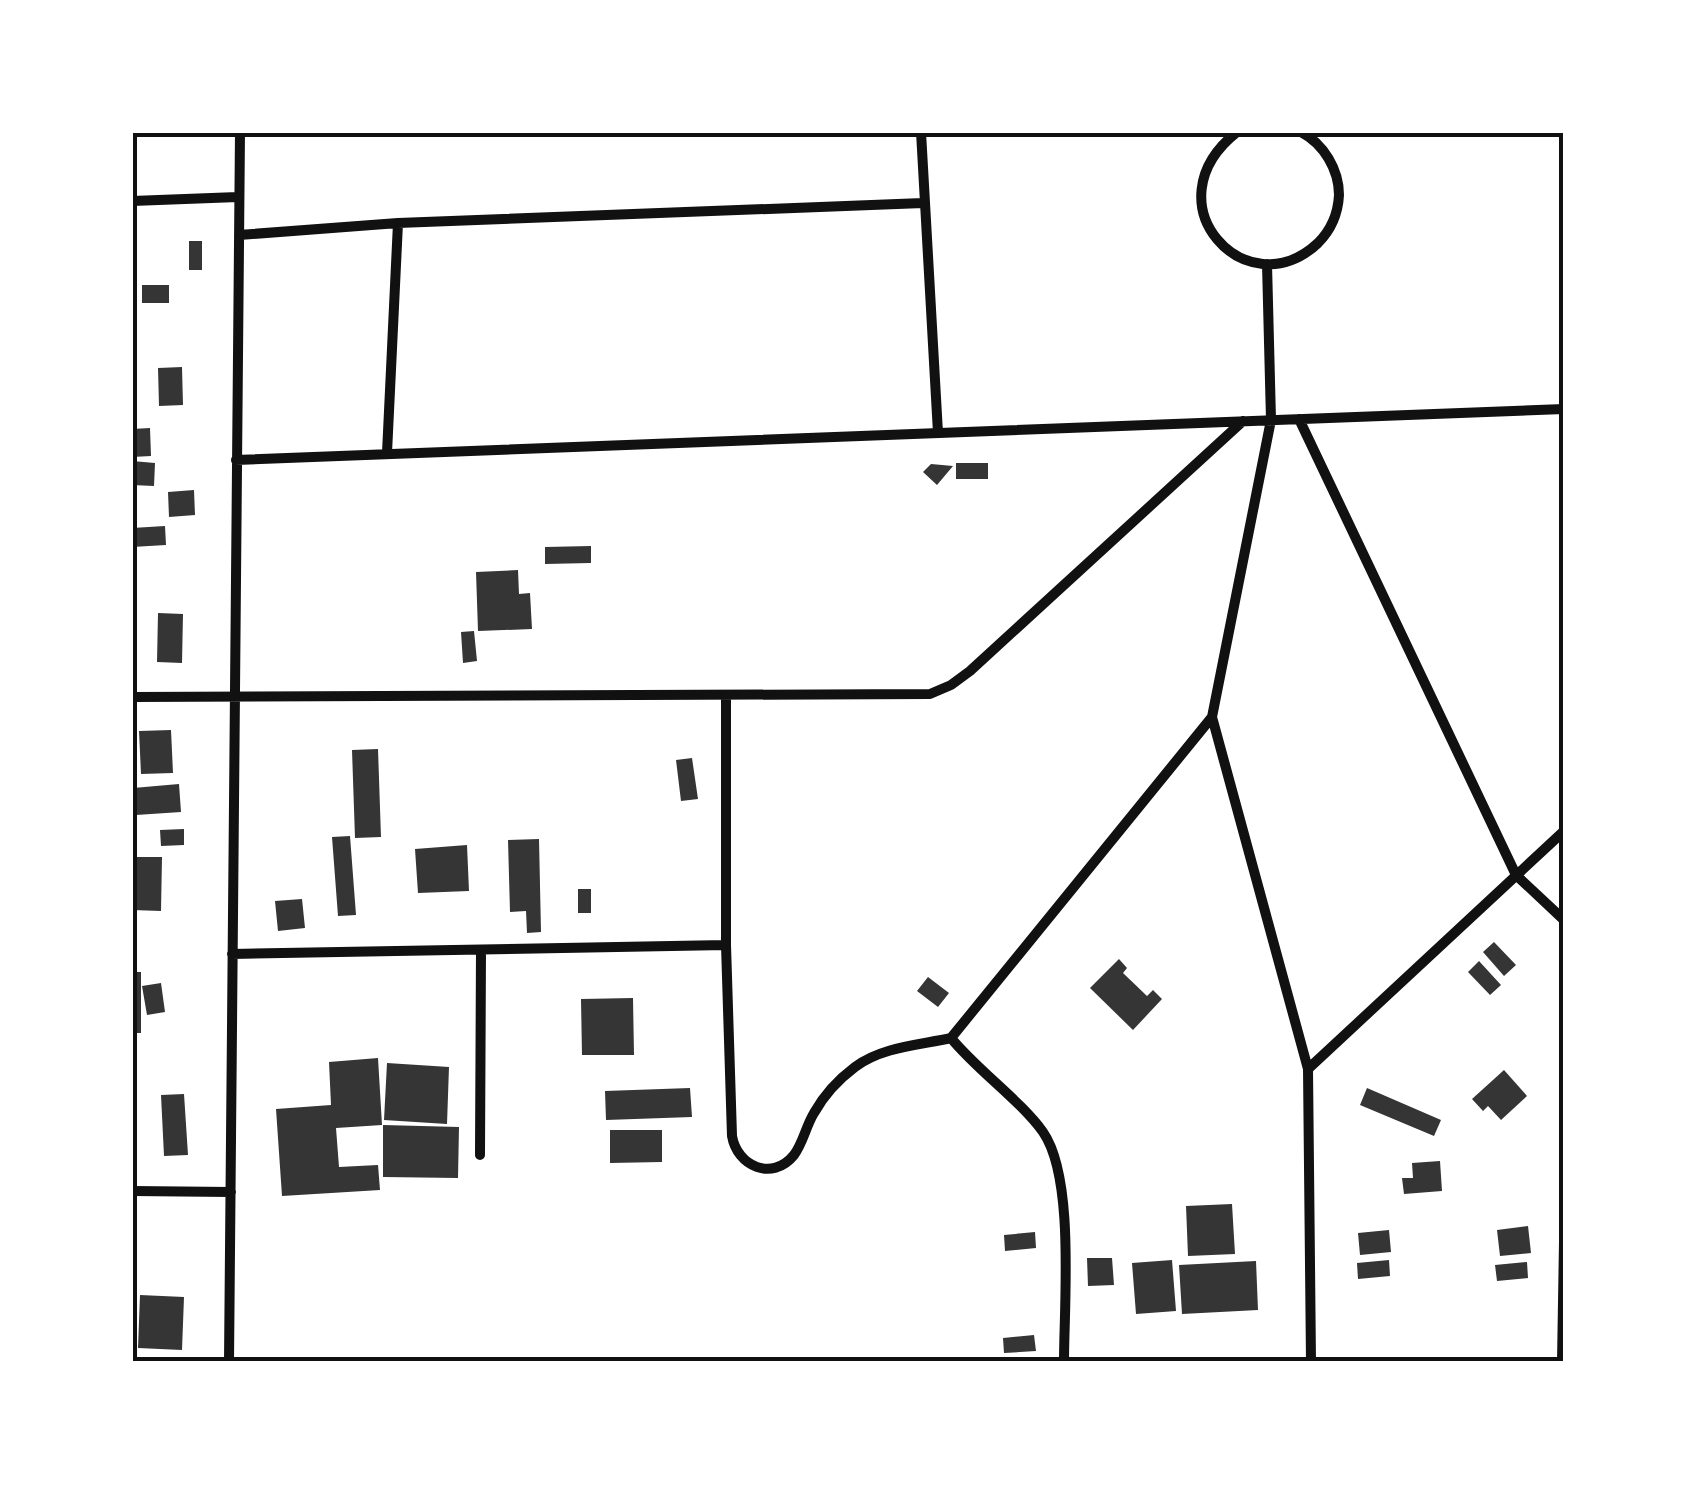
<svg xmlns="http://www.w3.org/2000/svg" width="1696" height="1494" font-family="Signika,sans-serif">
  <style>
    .building { fill: #353535 }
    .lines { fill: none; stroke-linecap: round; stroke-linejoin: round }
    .minor { stroke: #111; stroke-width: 10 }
    .neatline { fill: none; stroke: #111; stroke-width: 4 }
  </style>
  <rect width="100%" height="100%" fill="#fff"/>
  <!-- building -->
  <path class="building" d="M189,241H202V270H189Z
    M142,285H169V303H142Z
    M182,367L183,405L159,406L158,368Z
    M150,428L151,456L132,457V429Z
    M132,461L155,463L154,486L132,485Z
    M956,463H988V479H956Z
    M931,464L953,466L937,485L923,472Z
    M194,490L195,515L169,517L168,492Z
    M165,526L166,545L132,547V528Z
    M591,546V563L545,564V547Z
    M518,570L519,594L530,593L532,629L478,631L476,572Z
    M158,613L183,614L182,663L157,662Z
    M474,631L477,661L463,663L461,632Z
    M171,730L173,773L141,774L139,731Z
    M378,749L381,837L355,838L352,750Z
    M692,758L698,799L681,801L676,760Z
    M179,784L181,812L136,815L133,788Z
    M184,829V845L161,846L160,830Z
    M350,836L356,915L338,916L332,837Z
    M539,839L541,932L527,933L526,911L510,912L508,840Z
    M467,845L469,891L418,893L415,849Z
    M132,857H162L161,911L132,910Z
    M578,889H591V913H578Z
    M302,899L305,928L278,931L275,901Z
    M1494,942L1516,965L1504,976L1483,952Z
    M1119,959L1127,968L1123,973L1147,996L1153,990L1162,999L1133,1030L1090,988Z
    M1479,961L1501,985L1490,995L1468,972Z
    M132,972H141V1033H132Z
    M928,977L949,993L938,1007L917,991Z
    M161,983L165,1012L147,1015L142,986Z
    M633,998L634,1055H582L581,999Z
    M378,1058L382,1125L336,1128L339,1167L378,1165L380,1190L282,1196L276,1109L331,1105L329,1062Z
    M387,1063L449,1067L447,1124L384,1120Z
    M1504,1070L1527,1096L1501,1120L1488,1106L1483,1111L1472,1099Z
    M690,1088L692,1117L606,1120L605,1091Z
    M1367,1088L1441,1120L1434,1136L1360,1105Z
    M184,1094L188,1155L164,1156L161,1095Z
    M383,1125L459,1127L458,1178L383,1177Z
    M610,1130H662V1162L610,1163Z
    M1440,1161L1442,1191L1404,1194L1402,1178H1413L1412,1163Z
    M1232,1204L1235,1254L1188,1256L1186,1206Z
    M1528,1226L1531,1253L1500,1256L1497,1230Z
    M1389,1230L1391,1252L1360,1255L1358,1233Z
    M1035,1232L1036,1248L1005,1251L1004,1235Z
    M1087,1258H1112L1114,1285L1088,1286Z
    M1172,1260L1176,1311L1136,1314L1132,1263Z
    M1389,1260L1390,1276L1358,1279L1357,1263Z
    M1256,1261L1258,1310L1182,1314L1179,1265Z
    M1527,1262L1528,1278L1497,1281L1495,1265Z
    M140,1295L184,1297L182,1350L138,1348Z
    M1034,1335L1036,1351L1004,1353L1003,1338Z"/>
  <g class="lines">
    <!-- minor -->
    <path class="minor" d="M921,132L938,433
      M1237,132C1147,203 1247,310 1318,243C1332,229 1338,214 1339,195C1339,170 1324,144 1301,132
      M132,201L238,197
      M239,235L398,223L923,203
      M1267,264L1271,420L1212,717L1308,1069
      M1299,419L1516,875L1564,920
      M387,453L398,223
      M236,460L1564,409
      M726,696V945L732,1136C737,1166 772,1182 794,1155C803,1143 806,1126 814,1113C824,1095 839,1079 855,1067C881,1047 920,1045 951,1038
      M132,697L930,694L951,685L970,671L1243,421
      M232,954L726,945
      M480,1155L481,950
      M132,1191L231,1192
      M229,1362L240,132
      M1064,1362C1064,1304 1075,1178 1043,1132C1021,1101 977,1070 951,1038L1212,717
      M1311,1362L1308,1069L1564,831
      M1562,1362L1564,1242"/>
  </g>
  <!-- border -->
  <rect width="1696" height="1494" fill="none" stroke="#ffffff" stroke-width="270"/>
  <rect x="135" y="135" width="1426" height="1224" class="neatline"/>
</svg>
